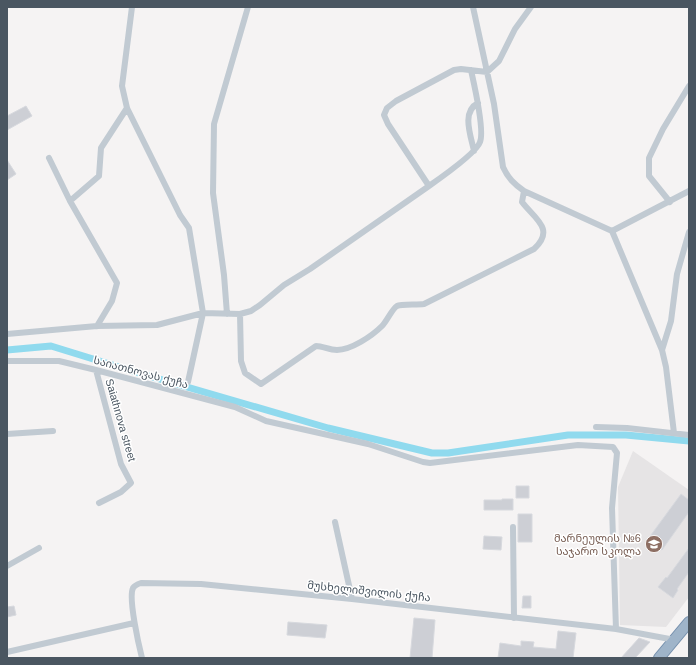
<svg xmlns="http://www.w3.org/2000/svg" width="696" height="665" font-family="Arial,'Noto Sans Georgian',sans-serif">
  <style>
    .education { fill: #e6e4e5 }
    .lines { fill: none; stroke-linecap: round; stroke-linejoin: round }
    .canal { stroke: #90daee; stroke-width: 7 }
    .building { fill: #cdcfd5; stroke: #d7d9de }
    .trunk-casing { stroke: #7690ad; stroke-width: 12 }
    .minor { stroke: #c1cad2; stroke-width: 6 }
    .trunk { stroke: #9fb4c9; stroke-width: 10 }
    .labels { text-anchor: middle; stroke-width: 3; stroke-linejoin: round; paint-order: stroke }
    .street-label { font-size: 11px; fill: #4a5661; stroke: #fff }
    .education-label { font-size: 11px; fill: #785e54; stroke: #fff; text-anchor: end }
  </style>
  <rect width="100%" height="100%" fill="#f5f3f3"/>
  <!-- education -->
  <path class="education" d="M633,451L689,490V597L666,627L620,625L618,487Z"/>
  <g class="lines">
    <!-- canal -->
    <path class="canal" d="M7,350L51,346L132,371L328,428L432,453H448L568,435H626L689,441"/>
  </g>
  <!-- building -->
  <path class="building" d="M26,106L32,116L7,130V116Z
    M7,160L16,174L7,180Z
    M516,486H529V498H516Z
    M681,494L689,500V512L662,550L648,539Z
    M502,499H513V510H484V500H502Z
    M518,514H532V542H518Z
    M484,536L502,537L501,550L483,549Z
    M689,548V572L677,589L678,590L673,598L658,587L666,577L667,578Z
    M523,596H531V608H522Z
    M14,606L16,615L7,617V607Z
    M414,618L435,620L432,658H410Z
    M288,622L327,625L325,638L287,635Z
    M558,631L576,633L573,658H498L500,643L521,646V641L534,642L533,647L556,649Z
    M639,638L650,642L635,658H621Z"/>
  <g class="lines">
    <defs>
      <path id="trunk" d="M659,658L689,622"/>
    </defs>
    <!-- trunk casing -->
    <use href="#trunk" class="trunk-casing"/>
    <!-- minor -->
    <path class="minor" d="M132,7L122,86L127,108L180,215L189,228L203,313L188,382
      M473,7L494,104L503,167C508,178 514,184 524,191L612,231L662,350L666,367L674,433
      M474,151C471,136 461,112 478,103
      M49,158L70,201L117,283L112,301L97,326
      M429,186C439,179 477,152 480,142C485,130 474,84 471,70
      M70,201L99,176L101,148L127,108
      M670,202L649,176V158L663,129L689,86
      M612,231L689,191
      M227,314L224,275L213,193L214,124L248,7
      M240,314L241,361L245,373L261,384L316,346C323,346 329,350 337,350C351,350 372,336 382,326C387,321 392,309 397,306C401,304 417,305 424,304L534,249C556,229 534,218 522,202L524,191
      M7,334L97,326L157,325L203,313L240,314L251,311L260,305L284,285L310,269L429,186L388,124L384,115L387,108L396,101L454,70L461,69L487,72L499,61L515,29L531,7
      M662,350L671,321L677,274L689,232
      M7,361H59L96,370L235,407L266,421L368,444L423,462L430,463L578,445L613,447L617,453L612,508L616,629
      M96,370L121,464L131,483L121,492L99,503
      M596,427L627,428L689,435
      M7,434L53,431
      M335,522L352,599
      M513,527L514,618
      M7,566L39,548
      M7,652L134,623
      M142,658C139,646 128,598 133,588C135,585 138,584 141,583L201,584L352,599L616,629L675,640"/>
    <!-- trunk -->
    <use href="#trunk" class="trunk"/>
  </g>
  <!-- icons -->
  <defs>
    <symbol id="school-disc" viewBox="-11 -11 22 22"><circle r="9.5" fill="#8d6e63" stroke="#fff"/><path d="M0-5L7-2L0 1L-7-2ZM-4 1L0 2.5L4 1V4Q0 6-4 4Z" fill="#fff"/></symbol>
  </defs>
  <g fill-rule="evenodd">
    <use href="#school-disc" x="644" y="534" width="20" height="20"/>
  </g>
  <g class="labels">
    <!-- street labels -->
    <g class="street-label">
      <text transform="translate(141 372) rotate(15)" y="4">საიათნოვას ქუჩა</text>
      <text transform="translate(121 420) rotate(74)" y="4">Saiathnova street</text>
      <text transform="translate(369 591) rotate(6)" y="4">მუსხელიშვილის ქუჩა</text>
    </g>
    <!-- education labels -->
    <g class="education-label">
      <text x="641" y="542">მარნეულის №6<tspan x="641" dy="13">საჯარო სკოლა</tspan></text>
    </g>
  </g>
  <!-- border -->
  <rect width="696" height="665" fill="none" stroke="#4a5661" stroke-width="16"/>
</svg>
